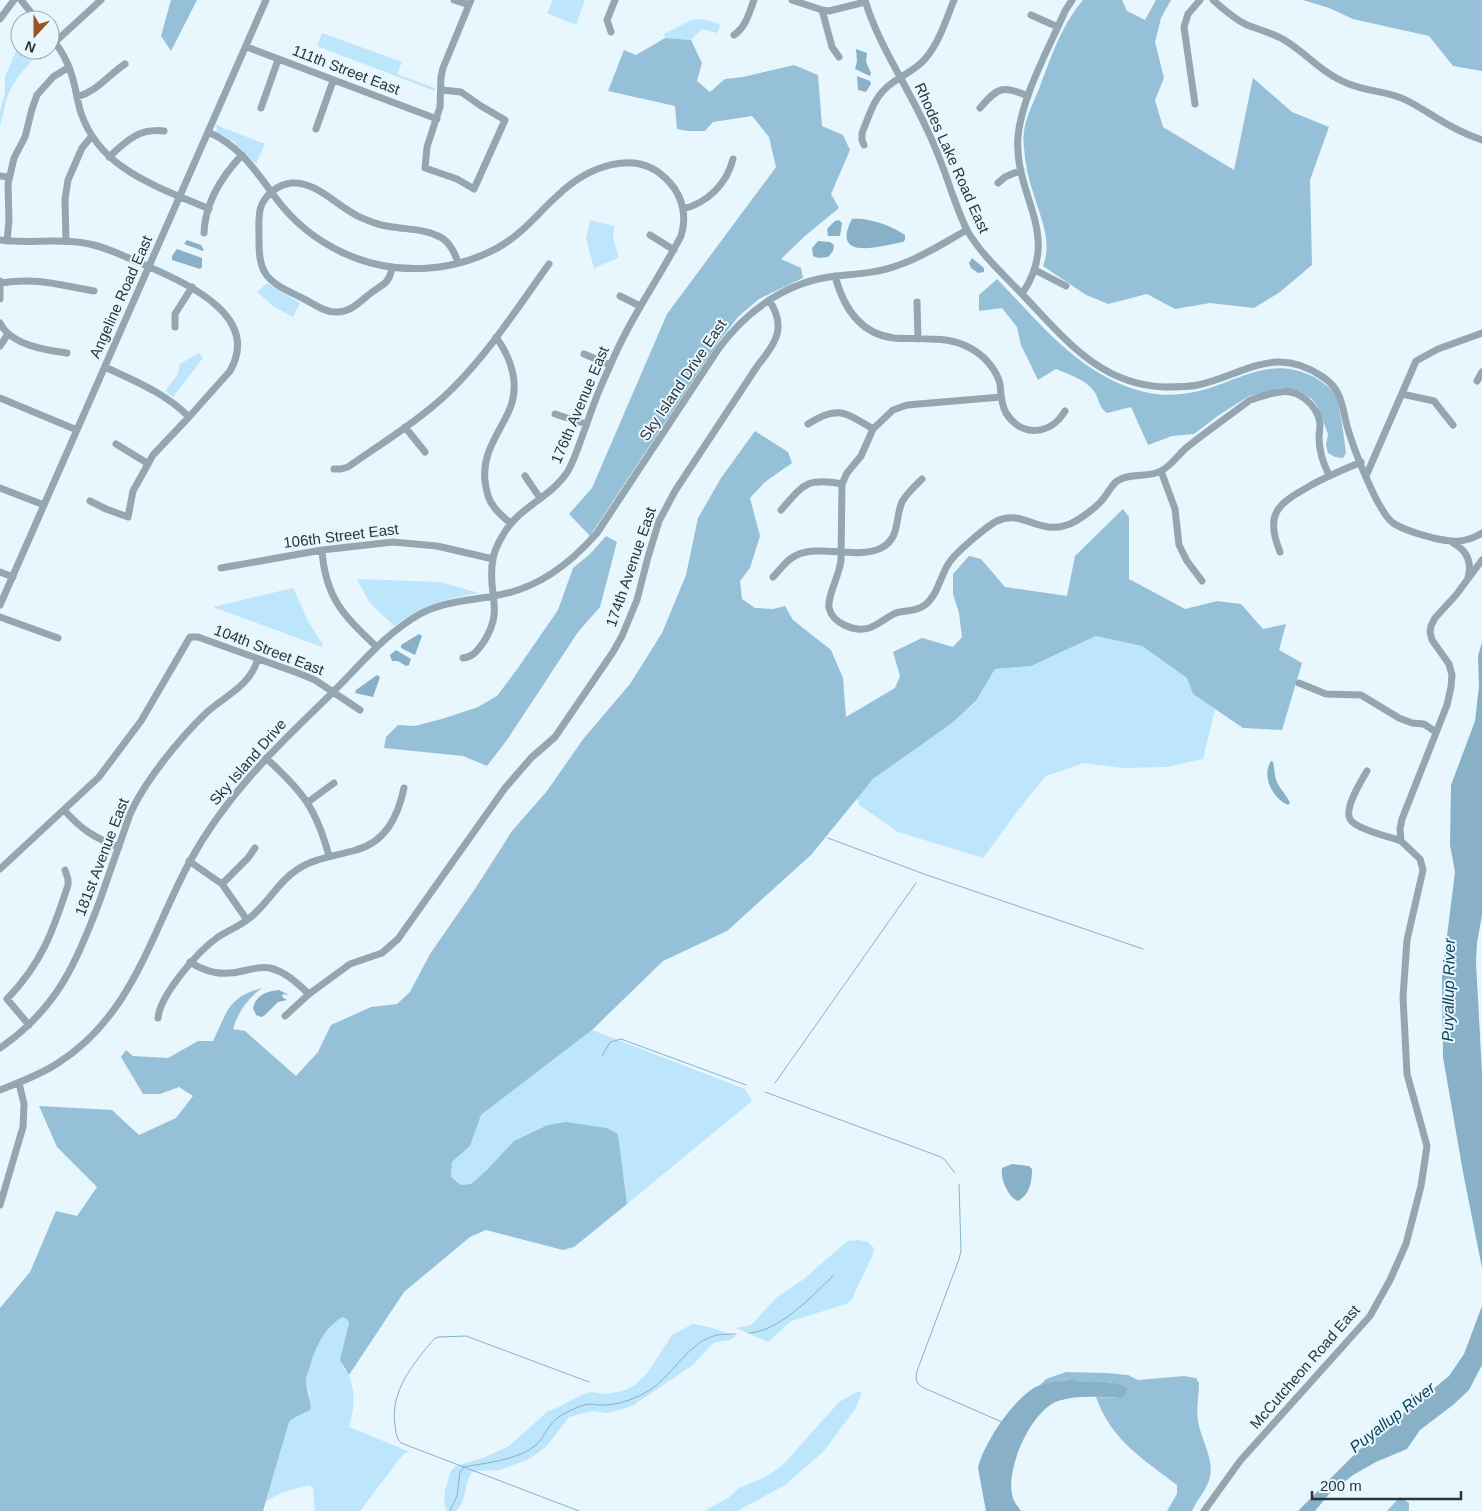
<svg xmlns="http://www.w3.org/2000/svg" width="1482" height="1511" font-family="Helvetica,sans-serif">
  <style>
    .green { fill: #bde5fc }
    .forest { fill: #96c0d7 }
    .water { fill: #88b1c8 }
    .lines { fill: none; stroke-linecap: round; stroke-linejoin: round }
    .stream { stroke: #88b1c8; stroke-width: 1 }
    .minor { stroke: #94a6b0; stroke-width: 7 }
    .labels { text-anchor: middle; stroke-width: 4; stroke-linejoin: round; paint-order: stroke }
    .street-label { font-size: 15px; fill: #2c3439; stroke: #e8f6fe }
    .water-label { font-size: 16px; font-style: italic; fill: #0b435b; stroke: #e8f6fe }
  </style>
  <rect width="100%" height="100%" fill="#e8f6fe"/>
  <!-- green -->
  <path class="green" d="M553,0H585L576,25L547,13Z
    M704,19L721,25L717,33L702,29L691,40L665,38L664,34L691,20Z
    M322,33L402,62L397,74L435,88V91L317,46Z
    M20,42V50H44C27,65 13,79 6,101C4,109 3,117 0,125V111L5,93V77Z
    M216,125L265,144L256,164L234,142L217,132Z
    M590,220L614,226L613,239L618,254V258L594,268L586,239Z
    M267,283L300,303L293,317L273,306L257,292Z
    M199,353L203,358L173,397L165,391L178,374L180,364Z
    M357,579L440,582L479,593C443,599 424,605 394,626L369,602Z
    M293,588L309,623L323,645L322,647L213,607Z
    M1096,636L1142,646L1187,678L1193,694L1215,709L1203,759L1166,767L1123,768L1084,763L1046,776L1019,809L983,858L898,832L859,805L857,798L873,779L952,723L976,702L995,669L1031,666Z
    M592,1030L745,1089L752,1101L627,1204L618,1134L607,1128L566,1122L488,1169L471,1184L461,1185L451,1177L452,1162L470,1146L481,1115Z
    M859,1240L867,1242L874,1248L873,1254L851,1301L846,1304L791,1321L768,1342L736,1328L751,1325L777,1297L804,1279L844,1244L848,1241Z
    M342,1317L347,1319L349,1323C347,1337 340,1351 343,1366C344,1370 348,1372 349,1376C356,1394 354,1409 349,1427L410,1452L405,1453L401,1457L360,1511H315L313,1487L308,1485L281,1493L266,1501L289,1422L293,1417L305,1414L310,1396L306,1380L315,1348L322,1337L334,1323Z
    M693,1324L709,1327L736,1336L730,1340L717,1342L711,1345L693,1365L632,1406L608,1413L592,1411L569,1417L546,1447L529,1459L500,1470L475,1471L471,1473C464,1486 467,1501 456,1511H447L444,1502L445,1490L451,1471L456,1466L483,1458L509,1446L548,1411L559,1407L581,1395L591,1392L606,1394L623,1391L635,1385L646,1375L672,1335Z
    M859,1391L862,1393L855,1409L824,1451L785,1485L737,1511H704L728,1498L739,1488L765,1477L782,1466L839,1402L853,1394Z"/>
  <!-- forest -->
  <path class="forest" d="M171,0H197L171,51L161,36Z
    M1083,0H1122L1127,11L1145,20L1156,0H1171L1161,18L1155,42L1164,78L1155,100L1163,127L1234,170L1253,78L1292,112L1329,127L1310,180L1312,265L1280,292L1254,308L1210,303L1175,309L1147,294L1108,304L1086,295L1043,266C1053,241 1040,217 1033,192C1028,178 1025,162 1024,147C1021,126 1031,108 1039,89C1051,57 1061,26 1083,0Z
    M1303,0H1482V71L1453,66L1429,36L1353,19L1329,8Z
    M665,38L691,40L702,63L697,81L710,92L725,79L743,77L794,65L818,75L822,126L843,135L850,150L831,194L839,208L805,236L781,259L801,268L803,278L759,299L738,317L719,341L590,536L569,514L592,488L667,314L776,167L769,137L752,116L713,122L705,131H688L677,129L675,106L608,91L624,50L636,55Z
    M997,279C1042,325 1083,379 1149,393C1163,396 1180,395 1194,392C1238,383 1267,354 1314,377C1321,381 1333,389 1336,397C1341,412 1344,437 1346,453L1343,458L1335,457L1328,453L1326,445L1328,434L1318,407L1312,399L1301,392L1283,388L1249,396L1219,415L1194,434L1172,436L1148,445L1131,407L1107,413C1097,406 1100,397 1092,389C1084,379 1068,374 1056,369L1038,380L1021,345L1017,327L1002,308L979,311V295Z
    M755,431L788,452L792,463L765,482L750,498L760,536L750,568L740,581L742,599L755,608L773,609L785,606L793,620L831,650L843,678L846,717L895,688L900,676L893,652L922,638L953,647L962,637L959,613L953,594V574L969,556L981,559L1005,587L1067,596L1075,556L1123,509L1129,517V579L1185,609L1217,601L1241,604L1263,629L1286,624L1279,650L1302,663L1282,730L1243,728L1193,694L1187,678L1142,646L1096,636L1031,666L995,669L976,701L952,723L873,779L811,855L727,931L663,961L592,1030L481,1115L470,1146L452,1162L451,1177L461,1185L471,1184L488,1169L514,1141L548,1125L566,1122L607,1128L618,1134L627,1204L574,1247L563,1250L486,1230L470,1237L404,1292L349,1375L340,1360L349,1323L347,1319L342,1317C324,1329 316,1345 310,1366C309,1371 306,1377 306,1381C307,1391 310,1399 311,1409C304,1415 295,1415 289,1422L263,1511H0V1308L30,1272L56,1211L77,1216L97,1187L57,1147L39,1106L112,1110L139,1135L176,1118L193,1096L179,1087L160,1094H143L121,1057L126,1050L133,1056L168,1058L198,1041H213C227,1012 228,997 262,988C248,998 238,1012 233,1029L245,1031L296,1076L318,1052L331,1025L371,1007L397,1004L410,992L430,954L475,889L512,831L547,791L584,738L630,684L662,633L686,575L698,518L721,478Z
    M606,536L617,542L600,607L578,632L507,740L487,766L463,756L384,748L386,737L398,725L415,726L445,718L478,707L497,696L518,668L558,610L573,568L590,554Z
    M1066,1372L1107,1373L1128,1375L1138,1380L1184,1376L1196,1378L1199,1383C1199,1395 1196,1409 1198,1421C1201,1440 1214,1458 1210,1477C1207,1490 1197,1499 1192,1511H1167L1177,1494V1485C1143,1459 1111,1440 1096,1397L1120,1398L1111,1382L1076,1381L1071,1379L1039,1386L1046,1379Z
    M1400,1497L1409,1503V1511H1387Z"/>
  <!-- water -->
  <path class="water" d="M856,49L867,53L866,62L871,73L870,76L855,69L857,61Z
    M857,76L870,81L871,84L866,92L858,90Z
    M852,219C868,217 892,226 905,235V240L903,242C881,246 830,262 852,219Z
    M839,220L842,223L840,236H828L827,229L835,221Z
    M187,240L201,245L204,250L203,251L184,244Z
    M818,241L830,242L834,245L833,251L828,257L818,258L813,256L812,248Z
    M177,249L202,258V267L200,269L172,260V256Z
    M972,258L984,268V272L978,273L971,268L969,263Z
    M419,634L422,636L415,655L401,648V645Z
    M1482,642V915L1477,943L1476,962L1482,1073V1268L1463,1172L1443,1057L1442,976L1455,872L1450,845L1451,785L1475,721L1479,686L1478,656Z
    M396,650L411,659L409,665L406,666L398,661H392L390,655Z
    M377,675L380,677L373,697L355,693L356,690Z
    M1271,761L1273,762C1275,770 1274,778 1279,786C1283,792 1287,796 1290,803L1288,805C1273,799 1261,776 1271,761Z
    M279,990L289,995L283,994L282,997L287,1000L278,1002L264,1016L261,1017L256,1015L253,1008C256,995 267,991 279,990Z
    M1012,1164L1029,1166L1032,1169C1032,1182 1030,1194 1018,1201C1008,1197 1000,1178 1002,1168Z
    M1482,1306V1365L1469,1390L1453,1405L1420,1430L1407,1449L1376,1462L1353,1475L1329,1494L1315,1511H1298L1359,1450L1449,1376L1464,1354Z
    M1071,1379L1077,1381C1094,1382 1113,1379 1128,1389L1125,1395L1120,1398C1100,1397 1077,1395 1058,1401C1031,1410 1004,1471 1013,1498C1014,1502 1018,1507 1021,1511H986L978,1468C983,1444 1016,1394 1040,1385C1050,1382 1061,1382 1071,1379Z"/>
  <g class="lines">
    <!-- stream -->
    <path class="stream" d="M828,838L924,874L1143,949
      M602,1056L610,1042L621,1039L746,1085
      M775,1083L916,883
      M765,1092L941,1157L945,1160L955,1173
      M959,1184L961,1251L959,1259L917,1371C915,1379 916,1384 924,1388L1002,1422
      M749,1333C780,1331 811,1297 833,1276
      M450,1511L457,1496L460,1472L464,1467C485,1463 519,1460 536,1445C543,1439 546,1430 552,1423C559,1415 571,1410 581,1406C590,1402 597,1406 607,1405C621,1404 637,1398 650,1390C673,1375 688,1342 717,1335C723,1334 730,1334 736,1334
      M579,1511L401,1443C396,1438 396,1432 395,1425C390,1391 413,1364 434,1339L438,1337L466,1336L589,1382"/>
    <!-- minor -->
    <path class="minor" d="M21,0L37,20
      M454,0L469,5
      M792,0L822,10L829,11L865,2
      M865,0C878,44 905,82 924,123C935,145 944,169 952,193C957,206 961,219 968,232C982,255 1002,273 1020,292C1063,336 1098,385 1165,387C1176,387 1188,387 1198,385C1246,374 1275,344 1323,377C1342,390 1342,406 1347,426C1353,447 1377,511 1393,523C1405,531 1419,534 1433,538C1451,542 1465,544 1482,533
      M1213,0C1223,9 1234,19 1247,25C1260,30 1273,33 1286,41C1307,54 1324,75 1349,84C1368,92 1389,91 1408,101C1434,115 1452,130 1482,140
      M822,10L832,47L839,57
      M1031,15L1058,27
      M0,19L14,0
      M611,32L607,20L615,0
      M734,35C746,27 749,13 754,0
      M50,36C60,48 68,61 72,76C76,88 77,101 81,113C100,170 159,187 209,209
      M55,42L101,0
      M247,47L437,119
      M442,90L461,92L481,106L505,120L474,189L457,179L425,168L427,147L440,107L441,77L443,68L471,0
      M77,97C98,91 108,75 125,64
      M1195,104L1184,27L1188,14L1200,0
      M261,108L278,60
      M980,108C998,87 1002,85 1028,96
      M316,129L333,81
      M208,132C239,145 256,171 275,197C311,246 369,273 429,268C456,266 485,257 507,242C527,229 540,211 557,196C587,167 638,145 670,183C683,197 687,218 681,236C658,280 629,320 610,366C601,385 593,405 586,426C580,441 576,457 568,471C551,498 518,507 503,535C499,542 494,550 493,559C486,594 506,608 483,643C477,651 473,657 463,658
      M864,145L862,140V133C868,119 873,100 885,89C897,77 914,72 925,59C939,43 946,20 954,0
      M109,157C126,141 139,128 164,131
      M0,176L9,177
      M998,183L1005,177L1021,170
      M683,209C707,203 727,184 733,159
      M204,233C205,203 222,176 242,155
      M650,235L674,250
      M0,240C28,244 56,238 84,243C105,246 125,257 145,265C185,283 262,315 230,371L189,417L153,455L133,491L128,517L106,509L90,501
      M7,241L9,221L8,184L14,158L25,137L32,109L37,95L53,77L69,67
      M66,241L65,199L68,180L82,148L92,136
      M392,268C391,273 390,278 386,282C382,286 376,289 371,293C360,301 351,313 335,312C324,312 314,304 304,299C291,292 271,285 264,271C259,261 259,249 259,238C259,218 256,203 274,190C279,186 285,184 291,183C318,181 338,208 362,218C370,221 378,225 387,226C406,230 425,228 442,238C451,244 455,253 458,263
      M1035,270L1066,286
      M835,276C843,306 859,334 894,338C905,339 917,338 928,339C945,339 960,341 975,351C986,358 997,371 1000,384C1001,394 1001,404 1006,413C1022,438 1051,435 1065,411
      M0,281V299
      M1,283C37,277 59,285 94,291
      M1022,294C1063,234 1013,196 1018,136C1022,96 1049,48 1065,11L1072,0
      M620,296L640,306
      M917,302L918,339
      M0,323C11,345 45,350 67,353
      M175,327V314L192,287
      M496,337C512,359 521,387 508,413C497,436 482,454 485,481C486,490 488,500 494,507C498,513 505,518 510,523
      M0,346L8,334
      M584,354L610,365
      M105,367C135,381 165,393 189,417
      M1477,381L1482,372
      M1402,394L1434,401L1453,425
      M1001,397L907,405L893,410L873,429L861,456L847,473L842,484L841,560C840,574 827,596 829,608C833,624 855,632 869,628C879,625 886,617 896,613C905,610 916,612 925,605C938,595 940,576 949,563C955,553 987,526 997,521C1022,509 1039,535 1067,525C1077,522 1097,507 1103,499C1108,493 1111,486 1117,481C1131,472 1148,478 1161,471C1171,466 1178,455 1186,448C1207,431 1229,416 1250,400C1260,397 1270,393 1280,392C1299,389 1317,405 1320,423C1320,428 1319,433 1319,438C1319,452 1323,463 1329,475
      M0,398L77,430
      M555,414L586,424
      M808,424C837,405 845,412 873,429
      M405,427L425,452
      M116,444L147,463
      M334,469H341L348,467C382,443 420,420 450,391C488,354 518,307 549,264
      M1161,471L1175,509L1179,545L1187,561L1202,581
      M525,476L540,498
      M1366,476L1416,361L1438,349L1482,333
      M0,488L44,505
      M781,510C803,485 806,477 842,484
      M1453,543C1468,551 1472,563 1468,578
      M322,550C325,597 344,617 377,647
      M1280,552C1265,515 1276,505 1308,487C1325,477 1343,470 1361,462
      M221,568L322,550L393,542L437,546L493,559
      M0,572L13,577
      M773,577C780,570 786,560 795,556C818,543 860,561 883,547C900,537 895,518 902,502C907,493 915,486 922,479
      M0,605L266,0
      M0,617L58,638
      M1299,683L1326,694L1361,695L1399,718L1412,723L1424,724L1436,732
      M266,758C303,792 316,808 329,856
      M1367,771C1361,781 1344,808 1350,819C1355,829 1390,837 1401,841
      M308,802L334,783
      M64,810C81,829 94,838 119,847
      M189,861L222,884L247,920
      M0,869L99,777L141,721L190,637H198L298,673L315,680L360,710
      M222,884L248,858L255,848
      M190,962C207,973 223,976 243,971C252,969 261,966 270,968C286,972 297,983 309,994
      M285,1016L309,994L350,964L382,953L398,939L505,788L531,758L555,737L613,652L622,636L637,600L648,557L659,521L675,491L758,365C776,343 787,327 769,300
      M158,1018C160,995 198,951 218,937C227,931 238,927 247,920C267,906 277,882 298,869C315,858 336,856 356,850C386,842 398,816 404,788
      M29,1025L7,999C42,963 53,931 68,885V879L65,870
      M0,1048C57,1009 77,962 100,900C110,872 119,845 129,817C142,784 180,738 206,713C226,695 249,687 258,659
      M0,1090C20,1082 40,1075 58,1063C132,1016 150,936 189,863C209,826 236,791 265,760C287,736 311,714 334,691C361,664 386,633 420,614C444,601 468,601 494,596C537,589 569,565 597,533L719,348C747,310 788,281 836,276C857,274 878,273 899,265C923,257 945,242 967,230
      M0,1205L23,1127L24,1104L19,1083
      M1204,1511L1240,1461L1370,1316L1390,1280L1406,1244L1421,1186L1427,1146L1407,1074L1403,997L1407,940L1423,870L1420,859L1401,841L1400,829L1402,819L1447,705L1451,687L1452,675L1449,664L1432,640L1430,632L1431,626L1435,618L1456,595L1482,560"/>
  </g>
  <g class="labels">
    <!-- street labels -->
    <g class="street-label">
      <text transform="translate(346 70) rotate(21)" y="5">111th Street East</text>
      <text transform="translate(952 158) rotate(66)" y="5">Rhodes Lake Road East</text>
      <text transform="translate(121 297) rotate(-66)" y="5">Angeline Road East</text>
      <text transform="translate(683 380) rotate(-56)" y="5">Sky Island Drive East</text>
      <text transform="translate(580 405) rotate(-67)" y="5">176th Avenue East</text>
      <text transform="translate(341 536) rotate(-7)" y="5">106th Street East</text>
      <text transform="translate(631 567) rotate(-71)" y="5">174th Avenue East</text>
      <text transform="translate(269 650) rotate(21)" y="5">104th Street East</text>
      <text transform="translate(248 762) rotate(-49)" y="5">Sky Island Drive</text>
      <text transform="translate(102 857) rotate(-69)" y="5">181st Avenue East</text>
      <text transform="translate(1305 1367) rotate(-49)" y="5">McCutcheon Road East</text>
    </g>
    <!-- water labels -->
    <g class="water-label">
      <text transform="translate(1448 990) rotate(-89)" y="6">Puyallup River</text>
      <text transform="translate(1392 1417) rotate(-38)" y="6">Puyallup River</text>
    </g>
  </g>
  <!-- north arrow -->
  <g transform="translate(35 35) rotate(201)"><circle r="24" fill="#e8f6fe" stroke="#9da8af"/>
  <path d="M0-4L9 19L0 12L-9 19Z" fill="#975424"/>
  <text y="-8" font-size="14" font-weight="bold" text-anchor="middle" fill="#2c3439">N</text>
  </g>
  <!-- scale -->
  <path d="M1312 1491v8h149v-8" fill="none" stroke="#2c3439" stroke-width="2.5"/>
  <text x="1320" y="1491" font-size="15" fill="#2c3439" stroke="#e8f6fe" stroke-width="4" paint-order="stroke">200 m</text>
</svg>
